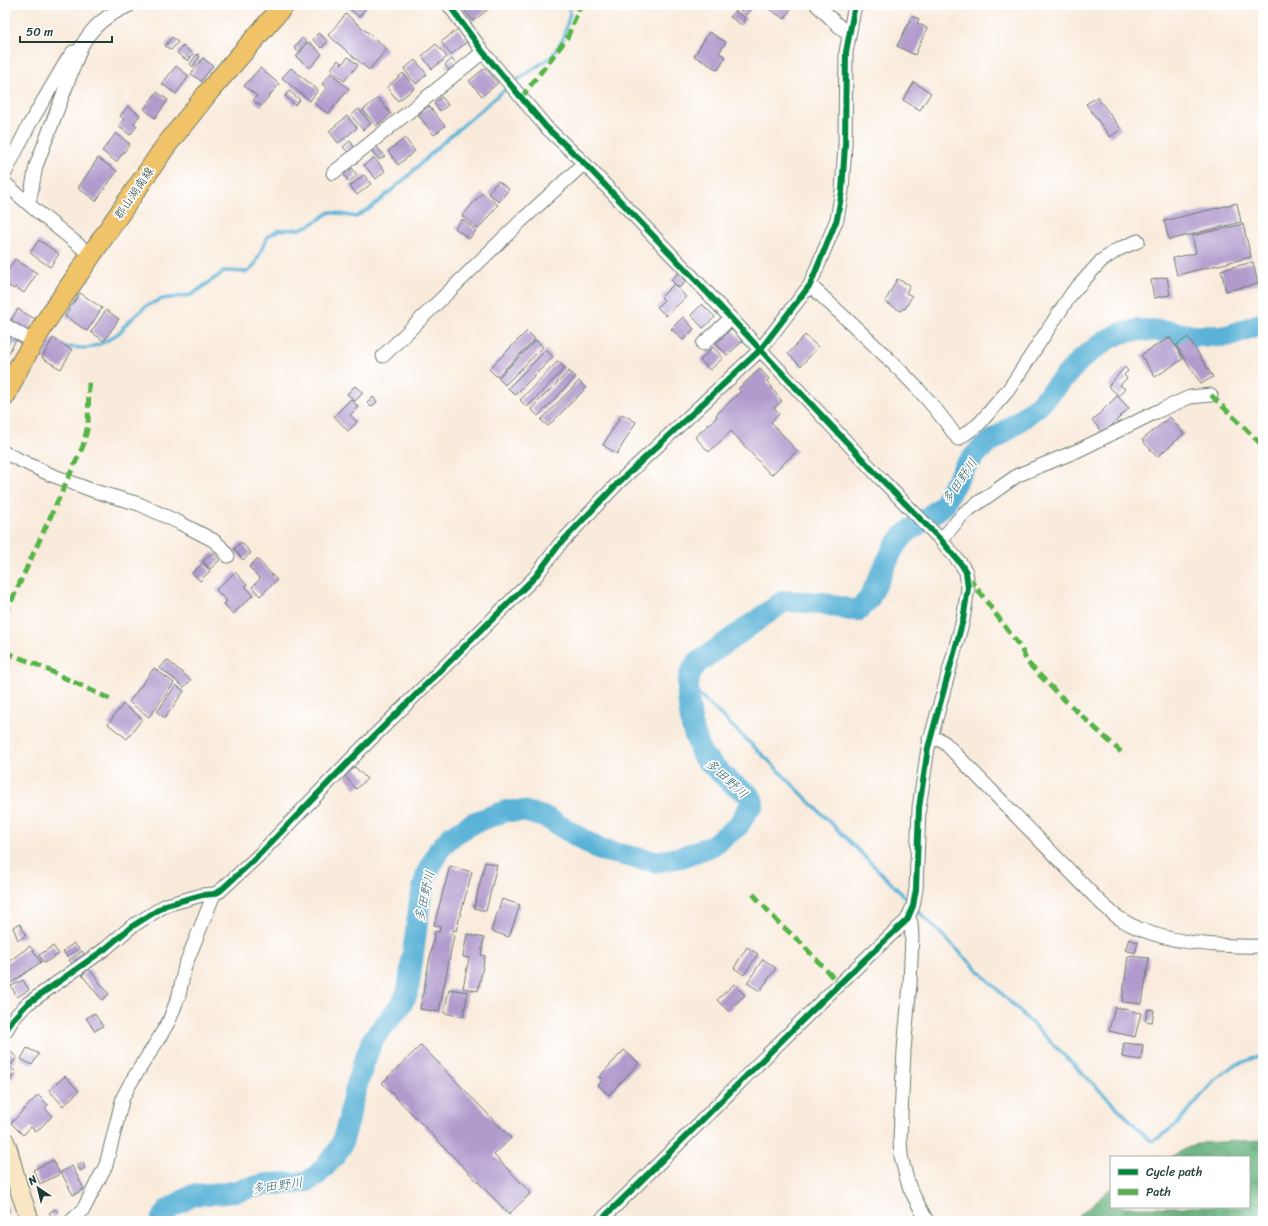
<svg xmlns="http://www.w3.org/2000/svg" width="1268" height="1226" font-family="Sriracha,'Klee One',sans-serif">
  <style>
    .forest { fill: url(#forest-crowns); stroke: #427858 }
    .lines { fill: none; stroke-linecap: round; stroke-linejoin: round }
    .stream { stroke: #5ab2d7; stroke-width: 3.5 }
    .river { stroke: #5ab2d7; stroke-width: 22 }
    .building { fill: #b19bcd }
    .street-casing { stroke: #6b7a6f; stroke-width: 15 }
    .secondary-casing { stroke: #6b7a6f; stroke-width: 20 }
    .primary-casing { stroke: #6b7a6f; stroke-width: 22 }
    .street { stroke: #fff; stroke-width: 13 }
    .secondary { stroke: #f9e7c3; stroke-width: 18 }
    .primary { stroke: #f1c369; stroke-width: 20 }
    .quiet { stroke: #55b346; stroke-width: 5; stroke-dasharray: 10 5; stroke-linecap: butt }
    .cycleway-casing { stroke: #fff; stroke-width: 8 }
    .cycleway { stroke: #00873e; stroke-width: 6 }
    .labels { text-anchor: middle; stroke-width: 3.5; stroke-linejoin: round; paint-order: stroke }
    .street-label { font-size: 12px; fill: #1f3d34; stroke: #fff }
    .water-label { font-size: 13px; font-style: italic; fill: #316065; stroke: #fff }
  </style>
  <defs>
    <pattern id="forest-crowns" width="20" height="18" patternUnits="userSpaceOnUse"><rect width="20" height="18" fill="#66b27d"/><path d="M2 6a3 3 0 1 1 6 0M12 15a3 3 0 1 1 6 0" fill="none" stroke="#539267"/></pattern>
  </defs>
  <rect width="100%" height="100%" fill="#fff"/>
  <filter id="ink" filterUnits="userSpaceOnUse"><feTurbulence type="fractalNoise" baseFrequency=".025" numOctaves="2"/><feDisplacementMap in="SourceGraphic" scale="8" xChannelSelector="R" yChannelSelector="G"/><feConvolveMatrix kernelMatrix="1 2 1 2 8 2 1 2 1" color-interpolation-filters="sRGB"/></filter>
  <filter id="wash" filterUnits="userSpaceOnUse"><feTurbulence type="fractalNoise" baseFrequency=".012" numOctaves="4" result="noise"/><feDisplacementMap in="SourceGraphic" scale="16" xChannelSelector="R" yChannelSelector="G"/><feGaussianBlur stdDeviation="0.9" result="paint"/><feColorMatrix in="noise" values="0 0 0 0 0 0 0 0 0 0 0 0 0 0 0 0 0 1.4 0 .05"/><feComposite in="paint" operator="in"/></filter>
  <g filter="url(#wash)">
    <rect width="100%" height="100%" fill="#f9ebdc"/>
    <!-- forest -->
    <path class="forest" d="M1263,1140V1221H1073L1111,1188V1207H1249V1157H1170L1197,1143Z"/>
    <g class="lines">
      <!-- stream -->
      <path class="stream" d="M39,344L53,345
        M5,345L17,342H23
        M63,347L88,348L105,342L123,330V327L146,306L162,299L191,295L225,271L248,272L255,264L268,236L279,230L300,229L312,224L330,212L356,217L372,207L407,177L440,145L509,86L552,56L563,39L570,13L569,5
        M688,684L770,762L911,903
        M915,908L1150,1140L1154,1141L1177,1124L1214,1081L1234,1065L1239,1064L1256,1057L1263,1056"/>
      <!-- river -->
      <path class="river" d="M161,1221L169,1209L193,1195L226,1193L268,1184L295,1183L308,1181L316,1176L334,1157L341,1146L349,1119L351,1105L363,1065L373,1039L401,1005L408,991L420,901L427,873L439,850L445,843L453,835L475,822L506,811H523L547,818L600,850L656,862L682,857L713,845L738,826L747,811L753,804L752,799L747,793L731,783L702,755L692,727L688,698V684L690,674L696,664L784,601L822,603L850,610H859L869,599L893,549L904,535L944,505L948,495L965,466L980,450L1019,421L1039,405L1081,359L1105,341L1121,333L1138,330L1168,331L1194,336H1227L1263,323"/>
    </g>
    <g id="blocks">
      <!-- building -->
      <path class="building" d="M345,5H368L359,17Z
        M468,5H488L490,8L473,21L463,9Z
        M734,5H754L746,15Z
        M762,5H793L785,19Z
        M735,11L746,18L742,25L730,17Z
        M346,14L387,49L369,70L328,35Z
        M912,16L919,19L917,23L927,28L915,55L897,46Z
        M458,29L468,41L451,55L441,42Z
        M709,32L726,42L719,53L726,57L718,70L694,56Z
        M318,33L328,41L322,48L313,40Z
        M172,37L178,42L171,50L165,46Z
        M302,38L307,42L299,52L294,48Z
        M309,42L322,54L310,68L296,57Z
        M436,44L447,57L432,69L422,56Z
        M183,46L193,54L188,61L177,53Z
        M197,54L200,57L193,67L190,64Z
        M348,57L358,65L344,81L331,69L338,60L342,64Z
        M203,58L213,66L201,81L191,74Z
        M452,59L457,65L450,71L445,65Z
        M415,60L427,74L416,84L404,69Z
        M176,66L189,76L176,94L162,84Z
        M260,68L279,84L261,106L253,100L257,96L244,86Z
        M291,68L318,90L310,101L282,78Z
        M485,68L498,83L482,96L469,81Z
        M331,73L349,89L328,114L314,103L327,88L322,84Z
        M403,73L415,88L398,101L387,87Z
        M914,82L931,93L920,110L903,100Z
        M289,91L300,100L295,105L285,96Z
        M157,92L168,100L155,118L144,109Z
        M442,97L448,105L440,111L434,103Z
        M1097,97L1121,129L1110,137L1086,104Z
        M378,98L391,114L376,126L363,110Z
        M128,106L140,115L134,123L137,126L130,135L118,126L124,119L120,116Z
        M429,106L445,126L434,135L418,115Z
        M359,109L371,124L363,130L351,115Z
        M347,116L357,128L338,143L329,131Z
        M116,133L130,144L116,162L102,151Z
        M405,138L415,151L398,165L388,151Z
        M350,141L355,148L349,153L343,147Z
        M377,147L385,156L379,160L372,151Z
        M98,158L117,171L96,201L78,188Z
        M374,158L385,171L376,179L364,165Z
        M352,168L357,175L349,182L344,175Z
        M364,175L371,184L357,195L350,186Z
        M498,181L509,189L499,202L488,193Z
        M482,193L498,205L478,229L462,216Z
        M1237,203L1241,222L1169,240L1164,221Z
        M463,219L476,231L469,239L455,228Z
        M1243,224L1251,257L1177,275L1173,258L1196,253L1192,236Z
        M39,240L59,254L50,267L30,253Z
        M15,259L37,273L24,293L15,287L14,289L5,284V274Z
        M1253,262L1258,284L1226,291L1221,270Z
        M679,272L686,281L679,288L671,280Z
        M1167,277L1170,295L1154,298L1151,280Z
        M897,279L910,285L906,293L912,296L905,309L903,308L901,311L885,302Z
        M674,284L686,297L666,316L657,307L664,300L661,297Z
        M80,293L102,308L87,331L65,316Z
        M702,304L715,317L703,328L691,315Z
        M18,309L35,319L26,335L8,325Z
        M106,310L119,319L104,341L91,332Z
        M683,317L694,329L683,340L671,329Z
        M731,329L743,341L727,355L716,344Z
        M527,331L535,339L497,377L489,369Z
        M5,333L16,340L7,356L5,355Z
        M805,335L818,347L801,366L788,354Z
        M1170,337L1183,359L1155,377L1141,355Z
        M1188,337L1213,377L1201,384L1176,345Z
        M53,338L72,350L61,369L42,358Z
        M536,340L543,347L505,385L498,378Z
        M713,347L723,358L710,370L700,360Z
        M546,350L553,357L515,395L508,388Z
        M558,361L565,368L527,407L520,400Z
        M1125,367L1128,371L1124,375L1127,378L1120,385L1125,389L1119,396L1108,386Z
        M760,369L769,379L767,381L773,388L772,389L782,401L774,408L779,414L771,422L797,451L771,475L731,431L709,452L695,437L717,417L716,415L741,391L738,389Z
        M569,371L576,377L538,416L531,409Z
        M579,381L586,388L548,426L541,420Z
        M355,386L363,393L355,401L347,394Z
        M1117,396L1129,408L1104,433L1092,421Z
        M373,397L377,402L371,407L367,403Z
        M351,399L358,407L350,415L357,422L348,431L334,416Z
        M622,414L636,422L617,454L603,445Z
        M1170,417L1184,434L1157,457L1142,440Z
        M241,542L251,553L243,560L234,549Z
        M213,552L220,560L210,569L203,561Z
        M257,559L277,580L260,596L252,587L260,579L249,567Z
        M203,563L210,571L200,581L192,573Z
        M235,572L247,585L245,586L253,595L233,614L224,604L227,601L216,590Z
        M167,660L191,680L184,687L160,668Z
        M154,668L174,683L149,717L129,702Z
        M176,685L184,691L165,718L157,712Z
        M123,704L142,719L127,739L108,724Z
        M355,767L367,779L356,789L345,776Z
        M485,862L497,865L486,911L474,908Z
        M450,866L472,872L456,931L453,930L451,934L454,935L439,1012L420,1009L435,931L439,932L440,927L434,925Z
        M502,899L520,905L509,937L491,931Z
        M20,924L26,936L18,940L13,927Z
        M467,934L484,938L481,955L485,956L478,991L463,988L469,958L463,957Z
        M1129,939L1138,942L1135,953L1125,950Z
        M74,943L79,949L67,957L63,951Z
        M30,946L41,962L11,983L5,973V964Z
        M53,946L59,954L44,963L39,955Z
        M747,947L758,954L744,975L734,968Z
        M82,951L88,959L75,968L69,960Z
        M1128,956L1149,958L1142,1004L1122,1002Z
        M763,959L776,968L760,991L747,983Z
        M89,969L109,994L102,1000L82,975Z
        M23,980L29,990L17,997L11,986Z
        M734,984L745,995L728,1011L717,1000Z
        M449,989L468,992L463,1017L444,1013Z
        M1115,1007L1141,1013L1135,1037L1109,1031Z
        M1148,1009L1154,1010L1152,1022L1145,1021Z
        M94,1013L103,1026L95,1031L86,1018Z
        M1124,1043L1143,1045L1141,1060L1122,1057Z
        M421,1045L511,1138L494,1155L531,1193L509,1214L382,1083Z
        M27,1048L39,1054L32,1065L21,1059Z
        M8,1050L17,1057L11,1065L5,1060V1053Z
        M624,1050L639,1063L609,1095L598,1085L603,1080L599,1077Z
        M5,1064L16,1072L5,1087Z
        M65,1076L79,1091L63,1106L49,1090Z
        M38,1095L48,1105L45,1108L52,1116L36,1132L31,1127L23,1135L11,1123Z
        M53,1160L60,1174L40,1184L33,1170Z
        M83,1162L85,1168L80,1171L77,1165Z
        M72,1166L84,1189L73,1195L61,1172Z
        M5,1199L9,1212L5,1213Z
        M55,1209L58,1213L53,1218L49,1213Z"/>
    </g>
  </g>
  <g filter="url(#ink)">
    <use href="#blocks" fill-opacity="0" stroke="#6b7a6f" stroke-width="1"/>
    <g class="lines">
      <defs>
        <path id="street" d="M449,5L483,52L546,127L583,162L687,271L881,479L941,540L961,564L966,572L968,588L963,620L928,748L919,808L916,889L913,906L907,920C801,1017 703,1122 600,1221
          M817,5L844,31L849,35
          M5,173L29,125L67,60L73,52
          M333,173L483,52
          M5,183L33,208L91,255
          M29,204L36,166L81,47C93,25 107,15 130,5
          M810,285C846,319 884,352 918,389C933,405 946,422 958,439L979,424L1009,389L1072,293L1101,261L1119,249L1138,241
          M5,325L33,342
          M703,344L731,318
          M383,356L520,222L579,168L583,162
          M5,453L49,474L94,491L139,504L180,523L213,540L220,546L228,556
          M941,540L964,513L1018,475L1079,450L1156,412L1190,397L1211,395
          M929,739L940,740L945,743L1102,904C1107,908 1111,912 1116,916C1154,943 1217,947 1263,946
          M909,918L911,923L912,936L910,984L904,1050L900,1139L901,1156L906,1176L910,1189L927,1221
          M5,1032L13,1019L27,1004L105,949L131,927L166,905L202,895L214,894L220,891L257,857L360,750L535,577L559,545L618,483L760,350L810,285L837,219L842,191L845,145L846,52L854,10L856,5
          M71,1221L83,1210L106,1165L123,1097L131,1082L156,1043L169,1021L179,995L185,966L214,894"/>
        <path id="secondary" d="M5,1141L8,1149L18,1186L30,1221"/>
        <path id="primary" d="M5,396L19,367L46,321L165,147L210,90L284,5"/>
      </defs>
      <!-- street casing -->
      <use href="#street" class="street-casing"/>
      <!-- secondary casing -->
      <use href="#secondary" class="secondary-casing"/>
      <!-- primary casing -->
      <use href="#primary" class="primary-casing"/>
      <!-- street -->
      <use href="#street" class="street"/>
      <!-- secondary -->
      <use href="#secondary" class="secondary"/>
      <!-- primary -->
      <use href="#primary" class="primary"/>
      <!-- quiet -->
      <path class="quiet" d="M521,98L567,38L581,5
        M1211,395L1263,446
        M967,579L971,581L975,586L1021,648L1027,662L1056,692L1121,752
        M5,615L83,446L88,425L89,382
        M5,652L33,663L114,701
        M753,894L777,921L801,943L840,985"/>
      <defs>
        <path id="cycleway" d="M449,5L483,52L546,127L583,162L687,271L881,479L941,540L961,564L966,572L968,588L963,620L928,748L919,808L916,889L913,906L907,920C801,1017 703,1122 600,1221
          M5,1032L13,1019L27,1004L105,949L131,927L166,905L202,895L214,894L220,891L257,857L360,750L535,577L559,545L618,483L760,350L810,285L837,219L842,191L845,145L846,52L854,10L856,5"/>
      </defs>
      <!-- cycleway casing -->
      <use href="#cycleway" class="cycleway-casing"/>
      <!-- cycleway -->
      <use href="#cycleway" class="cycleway"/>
    </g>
  </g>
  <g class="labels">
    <!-- street labels -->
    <g class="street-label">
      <text transform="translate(134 193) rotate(-56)" y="4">郡山湖南線</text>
    </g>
    <!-- water labels -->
    <g class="water-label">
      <text transform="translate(959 481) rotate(-56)" y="5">多田野川</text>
      <text transform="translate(727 778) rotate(42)" y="5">多田野川</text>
      <text transform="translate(424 896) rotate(-77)" y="5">多田野川</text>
      <text transform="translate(277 1185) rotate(-8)" y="5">多田野川</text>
    </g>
  </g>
  <!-- margin -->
  <rect width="1268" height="1226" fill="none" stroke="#fff" stroke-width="20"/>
  <!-- legend -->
  <rect x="1110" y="1156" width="140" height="52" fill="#ffffff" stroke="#a5b1ae"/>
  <rect x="1118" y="1169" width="20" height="6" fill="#00873e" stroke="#a5b1ae"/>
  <text x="1146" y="1176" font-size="12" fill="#1f3d34">Cycle path</text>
  <rect x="1118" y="1189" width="20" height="6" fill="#55b346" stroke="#a5b1ae"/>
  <text x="1146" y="1196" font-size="12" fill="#1f3d34">Path</text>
  <!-- north arrow -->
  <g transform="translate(38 1188) rotate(325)" stroke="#ffffff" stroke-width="3" paint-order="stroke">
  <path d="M0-3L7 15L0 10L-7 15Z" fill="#1f3d34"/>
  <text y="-6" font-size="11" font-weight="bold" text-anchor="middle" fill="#1f3d34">N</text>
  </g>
  <!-- scale -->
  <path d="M20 36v6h92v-6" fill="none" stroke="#1f3d34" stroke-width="2"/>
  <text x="26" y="36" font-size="12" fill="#1f3d34" stroke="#ffffff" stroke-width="3" paint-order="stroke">50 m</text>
</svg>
